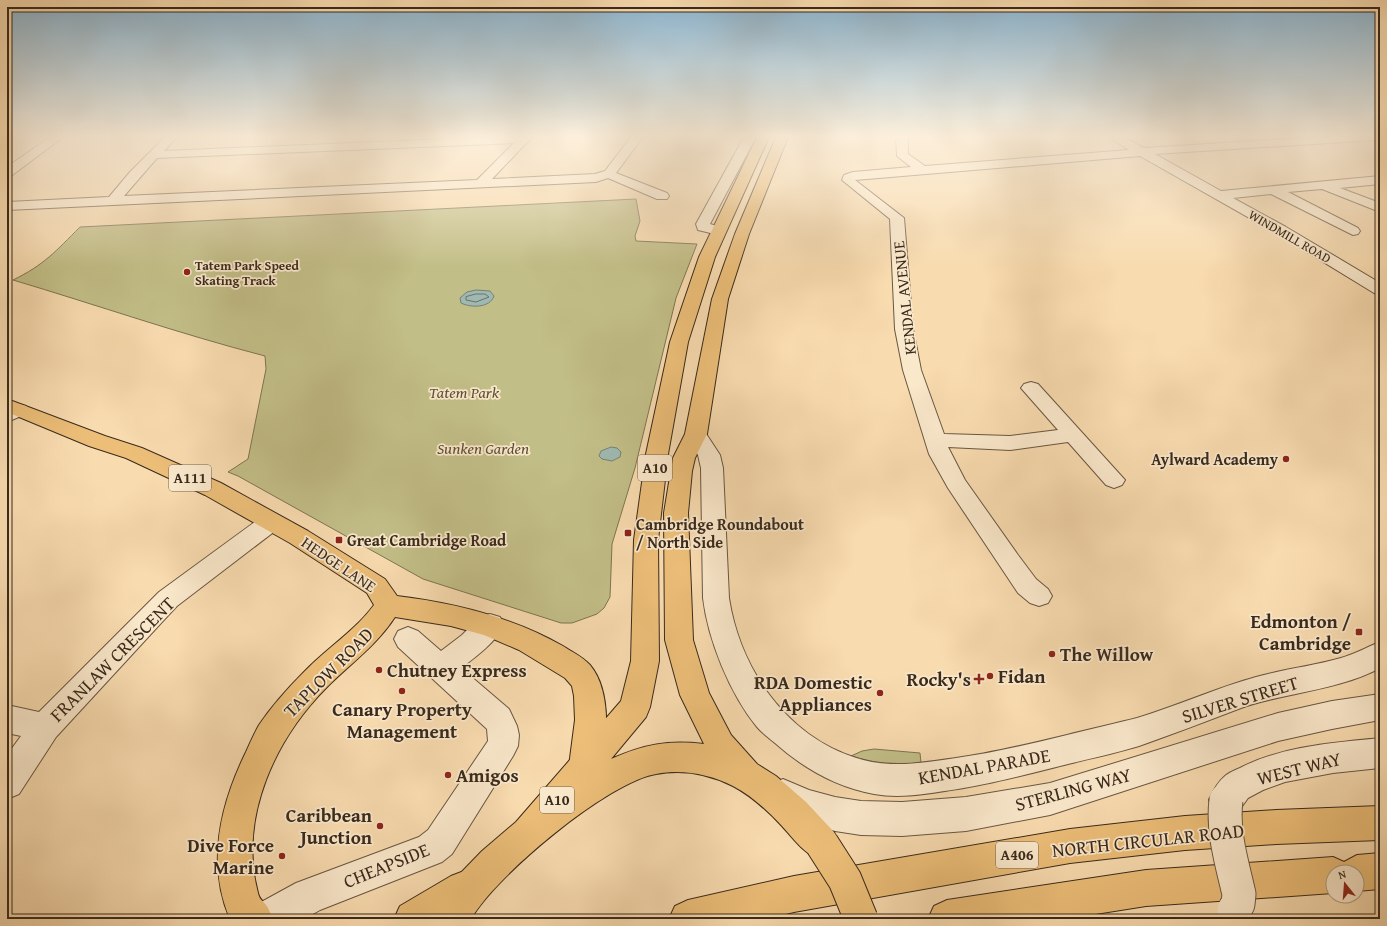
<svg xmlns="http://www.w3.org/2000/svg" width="1387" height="926" font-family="'Gentium Book Plus',serif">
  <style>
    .green { fill: #c2be87; stroke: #7e7452 }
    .water { fill: #9fb9b2; stroke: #768076 }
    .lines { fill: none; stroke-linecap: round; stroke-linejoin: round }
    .shore { stroke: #6c7268; stroke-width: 1 }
    .minor-casing { stroke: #695642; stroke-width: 2 }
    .tertiary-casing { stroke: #695642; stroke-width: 2 }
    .primary-casing { stroke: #392a1d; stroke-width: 2 }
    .trunk-casing { stroke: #392a1d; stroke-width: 2 }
    .minor { fill: #fae8cb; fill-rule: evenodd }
    .tertiary { fill: #fae8cb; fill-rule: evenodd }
    .primary { fill: #ecbe78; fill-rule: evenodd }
    .trunk { fill: #ecbe78; fill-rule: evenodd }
    .tertiary-bridge-casing { stroke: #695642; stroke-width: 35; stroke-linecap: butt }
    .trunk-bridge-casing { stroke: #392a1d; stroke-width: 35; stroke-linecap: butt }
    .tertiary-bridge { stroke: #fae8cb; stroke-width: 33 }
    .trunk-bridge { stroke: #ecbe78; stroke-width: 33 }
    .poi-dot { fill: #8f2418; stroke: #fae8cb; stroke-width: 1.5 }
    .labels { text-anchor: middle; stroke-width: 3.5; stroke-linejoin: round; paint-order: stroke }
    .far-street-label { font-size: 13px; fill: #392a1d; stroke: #fae8cb }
    .far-poi-label { font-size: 13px; font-weight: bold; fill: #392a1d; stroke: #fae8cb; text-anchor: start }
    .shield { fill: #fae8cb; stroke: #736351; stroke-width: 1 }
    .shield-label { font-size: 15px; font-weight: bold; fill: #392a1d }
    .street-label { font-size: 16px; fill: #392a1d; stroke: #fae8cb }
    .park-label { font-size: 16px; font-style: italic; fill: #5b4f38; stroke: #fae8cb }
    .poi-label { font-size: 16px; font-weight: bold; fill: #392a1d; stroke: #fae8cb; text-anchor: start }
    .near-poi-label { font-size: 19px; font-weight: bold; fill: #392a1d; stroke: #fae8cb; text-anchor: end }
    .near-street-label { font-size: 19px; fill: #392a1d; stroke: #fae8cb }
  </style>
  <rect width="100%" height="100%" fill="#f8dbaf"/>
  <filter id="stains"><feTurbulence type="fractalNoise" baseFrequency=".005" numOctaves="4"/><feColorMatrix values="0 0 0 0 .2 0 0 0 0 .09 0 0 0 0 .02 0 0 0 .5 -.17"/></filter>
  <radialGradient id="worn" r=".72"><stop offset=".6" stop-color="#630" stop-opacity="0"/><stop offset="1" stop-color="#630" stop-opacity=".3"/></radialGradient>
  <!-- green -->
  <path class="green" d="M636,199L640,221L635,236L636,241L697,244L676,298L635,468L612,544L610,597L604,608L597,614L572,623H561L423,579L238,476L228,472L248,459L266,369L265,356C180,334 97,305 13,280C44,265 56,251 80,227Z
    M874,749L920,753L921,763C893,765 878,764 851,756L862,751Z"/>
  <!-- water -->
  <path class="water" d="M476,290L490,291L494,296C490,308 471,308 461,303L460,298L467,292Z
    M611,447L617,448L621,452L620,457L612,461L602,459L599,456L601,451Z"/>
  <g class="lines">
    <!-- shore -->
    <path class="shore" d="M476,294H485L489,297L476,302L466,300V297Z"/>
    <defs>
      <path id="minor" d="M165,137H177L164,151L491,137H532L492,179L595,174L605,171L631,137H643L616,173L667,193L669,196L667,199H657L608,178L596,182L7,210V202L109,197L130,172ZM514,143L477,180L124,196L157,158Z
        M744,137H756L710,224L724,228L726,231L724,234L719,235L698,230L696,224Z
        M896,137H908V154L925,166L1129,150L1109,137H1123L1144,148L1320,137H1380L1379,139L1375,140L1155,154L1221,191L1380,176V184L1340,188L1380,203V212L1322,189L1288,192L1358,228L1360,231L1358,234L1353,235L1271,194L1233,198L1286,227L1380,283V295L1374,293L1276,233L1140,156L855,180L904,218L913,329L921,370L944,434L1010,436L1058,430L1021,388L1024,384L1031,382L1038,384L1125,480L1122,485L1114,488L1106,485L1068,442L1010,450L948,447L965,480L1018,555L1036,579L1048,589L1052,596L1048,603L1039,606L1030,603L1018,593L948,488L929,454L903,370L895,329L890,219L842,180L844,175L853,172L911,167L897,156Z
        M19,404L26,406L29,410L26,414L7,422V408Z
        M696,427L703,429L720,455L723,468L729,598C741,675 794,746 872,762C900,767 928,762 956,758C993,753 1030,744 1067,735C1090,729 1114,724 1137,718C1177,706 1216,688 1256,677C1284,669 1313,666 1341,658C1355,654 1367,647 1380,642V668C1337,691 1286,692 1241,708C1207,721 1173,734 1139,746C1116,753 1092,758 1068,764C1032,773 996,783 958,789C930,793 902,799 874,794C836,787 803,768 775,743C769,738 762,733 757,727C730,694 708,640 703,598L701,468L698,455L685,434L689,429Z
        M271,513L279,516L283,522L279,528L177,606L162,622L56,737L19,794L7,799V755L21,736L7,733V705L39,712L159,592L263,516Z
        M490,614L500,617L504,625C495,643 477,656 461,668L509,709L517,726L519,735L518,746L513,756L452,854L442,862L320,910L304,919H248L254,906L296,883L419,837L428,830L488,741L487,729L398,647L394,639L398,631L408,627L418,631L441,651L462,635L480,617Z"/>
      <path id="tertiary" d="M50,137H63L11,176L7,177V167Z
        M1380,694V720L1332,729L1278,741L1050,815L966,831L902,836L861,835L835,831L808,823L771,806L767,795L771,784L783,779L809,790L835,797L861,801L902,802L966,797L1050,783L1278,713L1332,701Z
        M1380,738V768L1333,773L1285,782L1263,790L1248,798L1238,812L1226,816L1214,812L1209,800C1213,791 1217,783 1224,777C1228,773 1235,770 1240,768C1282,746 1333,743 1380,738Z"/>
      <path id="primary" d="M7,399L105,436L142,448L221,483L308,531L385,579L397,596C455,603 512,617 563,646C572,652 583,657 590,665C612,691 609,747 596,777L585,781L574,777L569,766L575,720L574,696L572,686L565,678L519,650L484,635L451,626L395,617C377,645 350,664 327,687C275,739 238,818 258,893C259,899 263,901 266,905C269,909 271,915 273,919H230C206,863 220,805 246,752C250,743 254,734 259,725C272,706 288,688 304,672C327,648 355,631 374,605L367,593L290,543L205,495L126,458L89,446L7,412Z
        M464,871L477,876L482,889L477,902L448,919H394L400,906L451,876Z"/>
      <path id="trunk" d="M757,137H769L715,257L688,342L668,454L658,540L659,661L650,707L646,717L611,759C645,744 667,740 704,744L680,695L665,640L664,513L673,458L685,434L712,299L735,234L776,137H788L749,234L728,299L707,434L695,458L692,471L688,513L693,640L709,693L731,735L757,764L776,776L806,802L834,832L839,844L834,856L822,861C804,854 795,840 782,826C767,810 752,796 733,786C709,774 682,769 656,774C608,782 495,876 471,919H431L437,906L451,883L482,851L516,822L621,701L631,661L634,540L646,454L670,342L699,257Z
        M1380,806V840L1276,844L1185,850L1070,863L794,912L765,919H669L675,906L688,900L794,876L1070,829L1185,816L1276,810Z
        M1380,853V889L1357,891V872H1333V893L1146,906L1064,919H928L934,906L947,900L1146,870L1333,857L1344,862L1357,855Z"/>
    </defs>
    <!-- minor casing -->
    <use href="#minor" class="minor-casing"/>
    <!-- tertiary casing -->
    <use href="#tertiary" class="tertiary-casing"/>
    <!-- primary casing -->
    <use href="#primary" class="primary-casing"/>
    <!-- trunk casing -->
    <use href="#trunk" class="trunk-casing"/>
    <!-- minor -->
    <use href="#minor" class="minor"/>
    <!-- tertiary -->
    <use href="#tertiary" class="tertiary"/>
    <!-- primary -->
    <use href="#primary" class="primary"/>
    <!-- trunk -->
    <use href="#trunk" class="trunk"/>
    <defs>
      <path id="tertiary-bridge" d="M1226,800C1222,832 1232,863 1239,894L1238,904L1234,910"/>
      <path id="trunk-bridge" d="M822,844L845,880L861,919"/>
    </defs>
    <!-- tertiary-bridge casing -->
    <use href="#tertiary-bridge" class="tertiary-bridge-casing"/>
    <!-- trunk-bridge casing -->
    <use href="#trunk-bridge" class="trunk-bridge-casing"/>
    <!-- tertiary-bridge -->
    <use href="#tertiary-bridge" class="tertiary-bridge"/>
    <!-- trunk-bridge -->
    <use href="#trunk-bridge" class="trunk-bridge"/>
  </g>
  <!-- sky -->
  <linearGradient id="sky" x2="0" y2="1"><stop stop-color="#8bb6d2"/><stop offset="0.51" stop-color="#fcefdb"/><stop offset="1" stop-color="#fcefdb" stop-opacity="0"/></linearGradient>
  <rect width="1387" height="267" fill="url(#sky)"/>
  <!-- markers -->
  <g class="poi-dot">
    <circle cx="187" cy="272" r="4"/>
    <circle cx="1286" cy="459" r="4"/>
    <rect x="624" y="529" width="8" height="8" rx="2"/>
    <rect x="335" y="536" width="8" height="8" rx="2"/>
    <rect x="1355" y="628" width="8" height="8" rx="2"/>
    <circle cx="1052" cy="654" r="4"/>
    <circle cx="379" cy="670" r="4"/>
    <circle cx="990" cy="676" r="4"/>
    <path d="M977 673h4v4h4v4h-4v4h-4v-4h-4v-4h4z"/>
    <circle cx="402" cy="691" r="4"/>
    <circle cx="880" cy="693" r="4"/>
    <circle cx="448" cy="775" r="4"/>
    <circle cx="380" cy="826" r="4"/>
    <circle cx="282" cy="856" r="4"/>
  </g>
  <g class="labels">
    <!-- far-street labels -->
    <g class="far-street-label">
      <text transform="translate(1290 236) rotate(30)" y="5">WINDMILL ROAD</text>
    </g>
    <!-- far-poi labels -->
    <g class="far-poi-label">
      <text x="195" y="270">Tatem Park Speed<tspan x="195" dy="15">Skating Track</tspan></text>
    </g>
    <!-- shield labels -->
    <g class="shield">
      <rect x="638" y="455" width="34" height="26" rx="3"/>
      <rect x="169" y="465" width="42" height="26" rx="3"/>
      <rect x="540" y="787" width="34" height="26" rx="3"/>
      <rect x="996" y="842" width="42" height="26" rx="3"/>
    </g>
    <g class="shield-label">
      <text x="655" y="473">A10</text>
      <text x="190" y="483">A111</text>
      <text x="557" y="805">A10</text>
      <text x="1017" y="860">A406</text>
    </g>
    <!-- street labels -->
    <g class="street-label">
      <text transform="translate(904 298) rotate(-96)" y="6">KENDAL AVENUE</text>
      <text transform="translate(339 564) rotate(34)" y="6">HEDGE LANE</text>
    </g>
    <!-- park labels -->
    <g class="park-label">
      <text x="464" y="398">Tatem Park</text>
      <text x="483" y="454">Sunken Garden</text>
    </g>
    <!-- poi labels -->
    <g class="poi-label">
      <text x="1278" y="465" text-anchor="end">Aylward Academy</text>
      <text x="636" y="530">Cambridge Roundabout<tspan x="636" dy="18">/ North Side</tspan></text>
      <text x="347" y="546">Great Cambridge Road</text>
    </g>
    <!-- near-poi labels -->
    <g class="near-poi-label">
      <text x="1351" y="628">Edmonton /<tspan x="1351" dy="22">Cambridge</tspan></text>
      <text x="1060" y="661" text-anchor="start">The Willow</text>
      <text x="387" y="677" text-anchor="start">Chutney Express</text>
      <text x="998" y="683" text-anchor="start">Fidan</text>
      <text x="971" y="686">Rocky's</text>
      <text x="872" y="689">RDA Domestic<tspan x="872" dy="22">Appliances</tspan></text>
      <text x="402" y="716" text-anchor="middle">Canary Property<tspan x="402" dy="22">Management</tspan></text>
      <text x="456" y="782" text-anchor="start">Amigos</text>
      <text x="372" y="822">Caribbean<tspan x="372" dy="22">Junction</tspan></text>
      <text x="274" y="852">Dive Force<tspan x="274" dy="22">Marine</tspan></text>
    </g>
    <!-- near-street labels -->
    <g class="near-street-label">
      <text transform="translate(112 659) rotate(-45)" y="7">FRANLAW CRESCENT</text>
      <text transform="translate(328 672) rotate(-45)" y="7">TAPLOW ROAD</text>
      <text transform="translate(1240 699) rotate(-17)" y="7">SILVER STREET</text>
      <text transform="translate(984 766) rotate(-10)" y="7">KENDAL PARADE</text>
      <text transform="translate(1299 768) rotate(-14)" y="7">WEST WAY</text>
      <text transform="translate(1073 789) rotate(-15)" y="7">STERLING WAY</text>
      <text transform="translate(1148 840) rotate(-6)" y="7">NORTH CIRCULAR ROAD</text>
      <text transform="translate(386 865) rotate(-22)" y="7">CHEAPSIDE</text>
    </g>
  </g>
  <!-- margin -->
  <rect width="1387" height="926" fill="none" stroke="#f8dbaf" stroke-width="24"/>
  <rect x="8" y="8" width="1371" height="910" fill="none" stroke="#392a1d" stroke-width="2"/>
  <rect x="12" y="12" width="1363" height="902" fill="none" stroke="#392a1d"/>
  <!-- north arrow -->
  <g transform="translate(1345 884) rotate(343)"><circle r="19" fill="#fae8cb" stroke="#ad9c85"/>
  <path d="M0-3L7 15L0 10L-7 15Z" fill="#8f2418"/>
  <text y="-6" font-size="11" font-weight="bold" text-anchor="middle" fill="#392a1d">N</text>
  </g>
  <rect width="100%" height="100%" filter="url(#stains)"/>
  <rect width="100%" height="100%" fill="url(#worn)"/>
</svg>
